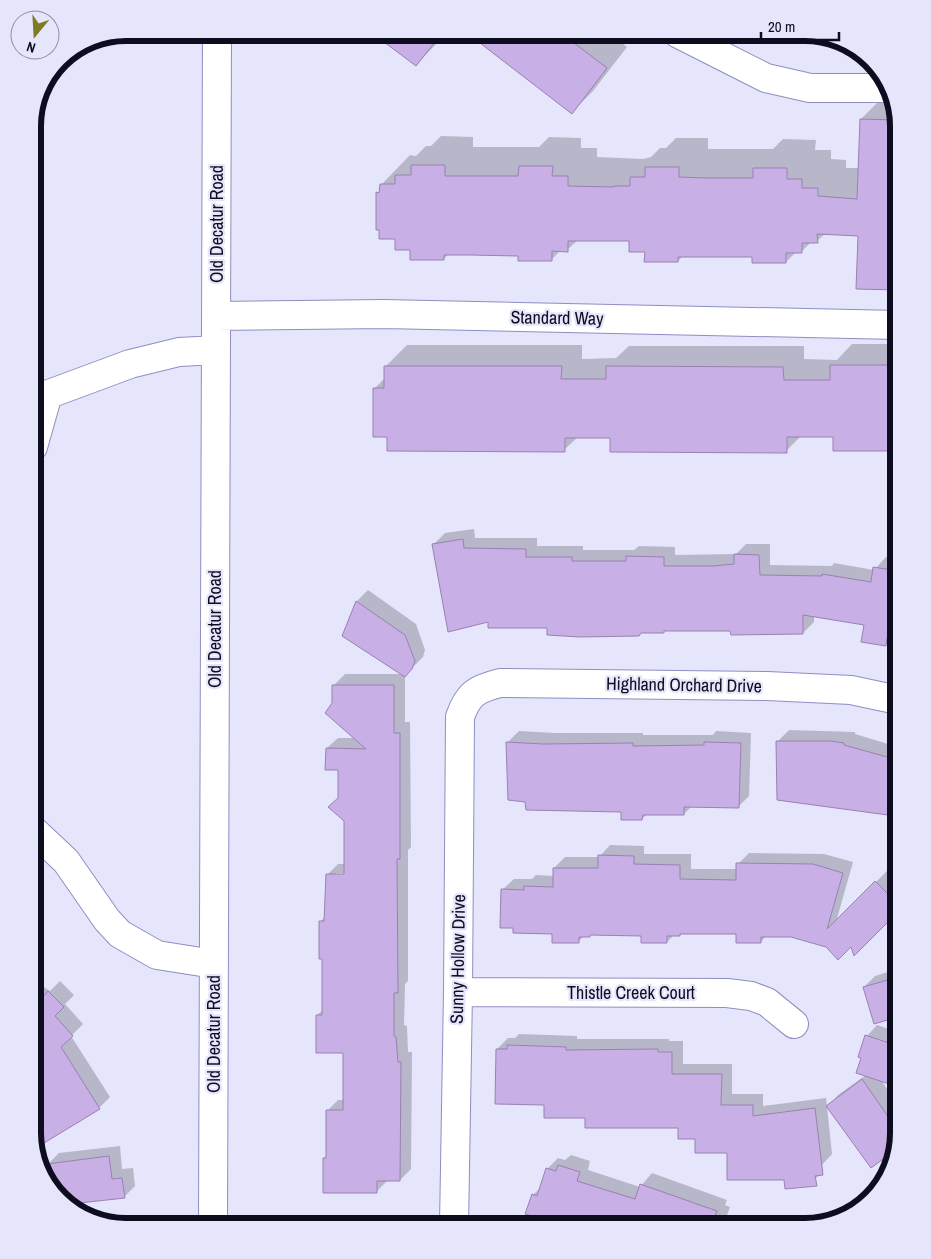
<svg xmlns="http://www.w3.org/2000/svg" width="931" height="1259" font-family="'Archivo Narrow',sans-serif">
  <style>
    .shadow { fill: #0003; fill-rule: evenodd }
    .building { fill: #c8afe5; stroke: #9981b3 }
    .lines { fill: none; stroke-linecap: round; stroke-linejoin: round }
    .minor-casing { stroke: #8f8ec2; stroke-width: 30 }
    .minor { stroke: #fff; stroke-width: 28 }
    .labels { text-anchor: middle; stroke-width: 4.5; stroke-linejoin: round; paint-order: stroke }
    .street-label { font-size: 18px; fill: #0e0c1f; stroke: #e5e5fc }
    .rim { fill: none; stroke: #0e0c1f; stroke-width: 6 }
  </style>
  <rect width="100%" height="100%" fill="#e5e5fc"/>
  <!-- shadow -->
  <path class="shadow" d="M389,33H458L447,44L441,39L416,65L383,39Z
    M469,33H609L627,47L593,91L572,112Z
    M889,91L898,126V289L858,287L859,235L826,233L817,241H812L801,252H796L786,262L754,256H683L678,261L646,251L630,240H578L567,250H561L551,260L519,254L449,253L444,259L411,249L396,238L377,193L381,190V185L410,155L416,156L426,146H431L441,136L473,137V147H539L549,137L581,138V148H597V157L643,159L651,157L660,148H666L676,138H708V149H773L783,139L816,140L815,150H831V159L846,160V168H860L861,119Z
    M852,344H898V450H834V436L802,435L786,451L611,437H578L564,450L389,436L375,388L386,377V366L407,345H582V359L616,358L629,346H804V359L837,360Z
    M474,529L475,538H537V546H583V550H634L639,546L675,547V555L736,554L746,544H770V565L832,566L834,563L874,570L886,557L898,559V639L892,638L885,644L865,624L814,616V622L803,633L666,629L663,632L548,627L489,620L434,544L445,533Z
    M368,590L416,624L425,650L423,657L405,675V722H410L411,847L408,850V981L405,984L404,1025L407,1026L408,1052H412L411,1169L400,1180L387,1181L376,1192L324,1158L327,1155V1111L338,1100H344V1052L317,1015L323,1010V957L321,921L325,917L327,875L338,864H345V820L339,797V768L327,748L338,738H355L334,704V685L345,674H402L343,635L357,601ZM336,873H350L336,875Z
    M789,730L855,732V734L898,747V820L885,813L778,741Z
    M519,731L555,733H643V735H713L716,731L751,733L749,796L738,807L692,806L684,814H647L642,819L622,811L526,801L508,742Z
    M610,845L644,846V854H691V869H738V864L749,853L824,854L853,862L836,922L887,871L898,883V892L897,894L898,896V910L855,954L852,944L827,946L791,935L766,936L761,942L737,933H681L679,935H674L667,942L642,935H585L578,942L554,933L503,889L514,879H532L536,875L554,876V868L565,857H599Z
    M898,969V1015L875,1022L864,987L875,976Z
    M33,980L50,991L60,981L74,995L65,1004L83,1024L71,1036L110,1097L99,1108L46,1141L42,1114L33,1120Z
    M877,1025L898,1032V1086L881,1080L898,1105V1133L895,1147L828,1106L838,1095L866,1075L867,1036Z
    M519,1034L577,1036V1039H669V1041H683V1064H732V1094H763V1106L826,1098L832,1154L821,1166L820,1174L809,1185L785,1179L696,1137L679,1127L587,1117L545,1104L497,1049L508,1038H515Z
    M120,1146L122,1169L133,1168L135,1186L124,1197L69,1203L51,1185L48,1164L59,1153Z
    M571,1155L590,1161L588,1170L640,1187L652,1173L727,1200L725,1205L730,1207L723,1226H542L544,1218L533,1195L541,1187L547,1169L558,1158L565,1160Z"/>
  <!-- building -->
  <path class="building" d="M372,33H442L416,66Z
    M467,33H561L607,68L572,114Z
    M860,119L897,120L898,126V290L856,289L858,236L817,234L818,243H802V253H786V263H752V257H678V262H644L645,252H629V241H568V252L552,251V261H518V256L471,255H444V260H410V250H395V239H379V230H376V192L379,193L380,184H395V175H411V165H445V176H518L519,166H553L552,176H568V186L614,187V186H630V177H645V167H679V177L706,178H753V168H787V179H802V188H818V196L857,199Z
    M830,365H898V451H833V437H787V453L610,452V438H565V452L387,451V437H373V388H384V366H562L561,379H606V366L783,367L784,380H830Z
    M463,539L464,548L526,549V557H572V561H626V556L664,557V566H713L734,564V554L759,555L760,575L822,576V574L871,582L873,567L898,571V640L887,638L886,646L861,642L864,625L803,615V634L731,635L730,631H664V633H641L639,636L580,637L547,635V628H488V622L448,632L432,544Z
    M356,601L405,635L415,661L412,669L405,677L342,636Z
    M332,685H394V733H400V859H397L398,993H394V1036L396,1037L398,1062H401L400,1181H377V1193H323V1158H326V1110H343V1053H316V1015H322V959H319V921H324L326,874H344V821L328,807L338,798V770H325L326,748L366,749L325,713L332,703Z
    M776,741H831L844,743V745L898,760V800L895,816L777,800Z
    M506,742L543,744L633,743V746L704,745V742L741,743L739,808L684,807V815H643L642,820H621V812L526,810L525,802L508,800Z
    M598,855L634,856V864L680,865V879L736,880V863L813,864L843,873L827,929L875,881L893,899L887,905L896,914L854,956L851,947L838,960L826,947L791,937H761V943H736V934H680V936H667V943H641V936L590,935V937H579V943H552V934L513,933V928H500L501,889L524,890V886L553,887V868H598Z
    M898,977V1017L874,1024L863,987Z
    M48,991L64,1007L55,1016L73,1036L61,1047L100,1109L44,1143L41,1116L32,1122L33,992L40,1000Z
    M865,1035L898,1046V1087L856,1073L861,1058L858,1057Z
    M507,1045L566,1047V1050L658,1049V1052H672V1074H722L721,1105H753V1116L815,1108L823,1175L815,1176L817,1186L785,1189L784,1180H727V1153H695V1139H678V1128H585V1118H544V1105L495,1104L496,1049H507Z
    M862,1079L898,1131L894,1151L871,1168L826,1106Z
    M109,1156L112,1179L122,1178L125,1198L70,1204L49,1184L47,1164Z
    M558,1165L580,1172L577,1181L635,1199L640,1184L717,1211L711,1226H540L543,1219L525,1214L532,1194L537,1196L546,1168L556,1171Z"/>
  <g class="lines">
    <defs>
      <path id="minor" d="M677,33L766,78L810,88H888
        M216,316L384,314L898,325
        M33,400L130,364L179,352L216,350
        M33,447L48,394
        M33,830L66,861L107,920L120,934L157,955L214,964
        M458,992L727,993L751,996L767,1002L794,1024
        M213,1226L217,33
        M454,1226L458,992L460,717C468,694 476,689 500,683L767,686L851,690L898,700"/>
    </defs>
    <!-- minor casing -->
    <use href="#minor" class="minor-casing"/>
    <!-- minor -->
    <use href="#minor" class="minor"/>
  </g>
  <g class="labels">
    <!-- street labels -->
    <g class="street-label">
      <text transform="translate(217 224) rotate(-90)" y="6">Old Decatur Road</text>
      <text transform="translate(557 318) rotate(1)" y="6">Standard Way</text>
      <text transform="translate(215 629) rotate(-90)" y="6">Old Decatur Road</text>
      <text transform="translate(684 685) rotate(1)" y="6">Highland Orchard Drive</text>
      <text transform="translate(458 959) rotate(-89)" y="6">Sunny Hollow Drive</text>
      <text x="631" y="999">Thistle Creek Court</text>
      <text transform="translate(214 1034) rotate(-90)" y="6">Old Decatur Road</text>
    </g>
  </g>
  <!-- crop -->
  <path d="M0 0H931V1259H0ZM126 41H805A85 85 0 0 1 890 126V1133A85 85 0 0 1 805 1218H126A85 85 0 0 1 41 1133V126A85 85 0 0 1 126 41Z" fill="#e5e5fc" fill-rule="evenodd"/>
  <path class="rim" d="M126 41H805A85 85 0 0 1 890 126V1133A85 85 0 0 1 805 1218H126A85 85 0 0 1 41 1133V126A85 85 0 0 1 126 41Z"/>
  <!-- north arrow -->
  <g transform="translate(35 35) rotate(198)"><circle r="24" fill="#e5e5fc" stroke="#8f8ea4"/>
  <path d="M0-4L9 19L0 12L-9 19Z" fill="#807a20"/>
  <text y="-8" font-size="14" font-weight="bold" text-anchor="middle" fill="#0e0c1f">N</text>
  </g>
  <!-- scale -->
  <path d="M761 32v8h78v-8" fill="none" stroke="#0e0c1f" stroke-width="2.5"/>
  <text x="768" y="32" font-size="15" fill="#0e0c1f" stroke="#e5e5fc" stroke-width="4" paint-order="stroke">20 m</text>
</svg>
